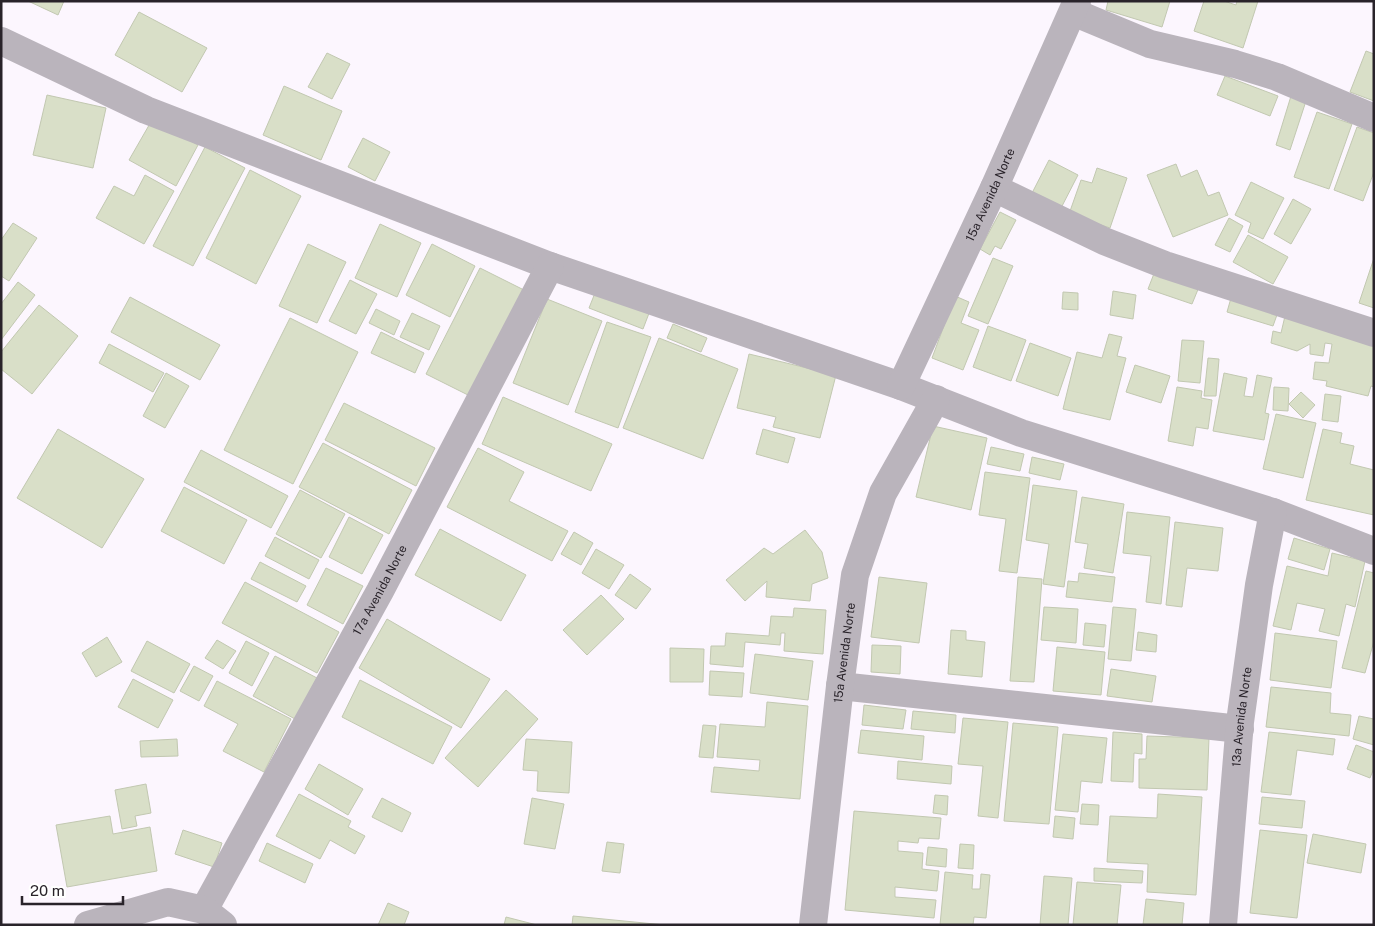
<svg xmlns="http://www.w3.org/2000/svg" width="1375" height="926" font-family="'Public Sans',sans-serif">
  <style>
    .building { fill: #d9dfc8; stroke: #c2c8b1 }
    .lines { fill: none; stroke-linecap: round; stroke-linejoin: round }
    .minor { stroke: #bab4bc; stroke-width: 28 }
    .labels { text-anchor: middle; stroke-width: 4.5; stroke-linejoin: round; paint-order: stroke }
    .street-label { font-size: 12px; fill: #29232a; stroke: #fff }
  </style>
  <rect width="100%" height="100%" fill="#fcf6fe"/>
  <!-- building -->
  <path class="building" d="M28,1H64L58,15Z
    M1108,1H1170L1162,27L1106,10Z
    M1204,1H1224L1236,5L1237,1H1258L1243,48L1194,31Z
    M139,12L207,48L182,92L115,55Z
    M1366,51L1374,54V101L1350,92Z
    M327,53L350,64L332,99L308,87Z
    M1225,76L1278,96L1270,116L1217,95Z
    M284,86L342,111L321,160L263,135Z
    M47,95L106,108L93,168L33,155Z
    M1291,96L1306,101L1290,150L1276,145Z
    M1317,112L1352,124L1329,189L1294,177Z
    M152,120L198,145L176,186L129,160Z
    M1357,127L1374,133V172L1363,201L1334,190Z
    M363,138L390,152L375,181L348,167Z
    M205,147L245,168L193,266L153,246Z
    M1049,160L1078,175L1060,210L1031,195Z
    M1176,164L1181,177L1197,170L1208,196L1219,192L1228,215L1173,237L1147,175Z
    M1097,168L1127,178L1110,228L1069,214L1081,180L1092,183Z
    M250,170L301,196L256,284L206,258Z
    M145,175L174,191L144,244L96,218L114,186L134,196Z
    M1251,182L1284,198L1263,239L1248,232L1251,223L1235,215Z
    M1293,199L1311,209L1291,244L1274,234Z
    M1000,212L1016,220L1001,249L995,246L990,255L980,249Z
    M1229,218L1243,226L1230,252L1215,245Z
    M13,223L37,238L9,281L1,276V240Z
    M380,224L421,243L397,297L355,278Z
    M1248,235L1288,257L1273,284L1233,262Z
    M308,244L346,262L317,323L279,306Z
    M432,244L475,266L450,317L406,295Z
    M993,258L1013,266L988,324L968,316Z
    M1374,258V308L1359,303Z
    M480,268L524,290L470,396L426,374Z
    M1155,271L1199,287L1192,304L1148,289Z
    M350,280L377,294L356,334L329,321Z
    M18,282L35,295L1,340V304Z
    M597,288L651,308L643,329L589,308Z
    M1113,291L1136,295L1133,319L1110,315Z
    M1063,292L1078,293V310L1062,309Z
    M955,296L969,302L961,323L979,330L963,370L932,358Z
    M130,297L220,345L200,380L111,332Z
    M1231,298L1278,312L1273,326L1227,312Z
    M547,299L602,321L568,405L513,383Z
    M39,305L78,336L32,394L1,369V352Z
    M376,309L400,321L394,335L369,323Z
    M412,313L440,326L429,350L400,337Z
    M1285,316L1374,342V387L1371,386L1368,396L1326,386L1327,381L1313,379L1315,362L1329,363L1332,344L1325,343L1323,356L1310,354V344L1297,351L1271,343L1273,331L1281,333Z
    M290,318L358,352L293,484L224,450Z
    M607,322L651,337L618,428L575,412Z
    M673,324L707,338L701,352L667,338Z
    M988,326L1026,340L1011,381L973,367Z
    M381,332L424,353L415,373L371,353Z
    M1109,334L1122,337L1117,356L1126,358L1110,420L1063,409L1077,352L1102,358Z
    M659,338L738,369L703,459L623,428Z
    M1182,340L1204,341L1200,383L1178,381Z
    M1030,343L1071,358L1058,396L1016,381Z
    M109,344L164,373L153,392L99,363Z
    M749,354L836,375L820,438L773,427L776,417L737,408Z
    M1208,358L1219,359L1216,396H1204Z
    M1135,365L1170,376L1161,403L1126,392Z
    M166,373L189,386L165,428L143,416Z
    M1224,373L1247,378L1244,396L1253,397L1257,375L1272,378L1265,413L1269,414L1264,440L1213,431Z
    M1177,387L1202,391L1201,398L1212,400L1208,429L1196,427L1193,446L1168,441Z
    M1274,387L1289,388L1288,411L1273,410Z
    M1301,392L1315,405L1303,418L1289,404Z
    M1325,394L1341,396L1338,422L1322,420Z
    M503,397L612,444L591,491L482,444Z
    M344,403L435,448L416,486L325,440Z
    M1276,414L1316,423L1303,478L1263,469Z
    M933,426L987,438L971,510L916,497Z
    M58,429L144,479L102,548L17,498Z
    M763,429L795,438L788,463L756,454Z
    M1323,429L1342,433L1340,443L1354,446L1350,464L1374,470V515L1306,500Z
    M323,443L412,490L389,534L299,487Z
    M991,447L1024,454L1020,471L987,464Z
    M478,448L524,472L509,501L568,531L552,561L447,507Z
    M201,450L288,496L271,528L184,482Z
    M1032,457L1064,464L1060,480L1029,473Z
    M985,472L1030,478L1017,573L999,571L1006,519L979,515Z
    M1033,485L1077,491L1064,587L1043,584L1049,544L1026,540Z
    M184,487L247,520L224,564L161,531Z
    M300,490L345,514L321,558L276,534Z
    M1082,497L1124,504L1113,573L1084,568L1088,544L1075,542Z
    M1127,512L1170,517L1161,604L1146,602L1151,556L1123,553Z
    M349,517L383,535L362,574L329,557Z
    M1175,522L1223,528L1218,571L1187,568L1182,607L1166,605Z
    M440,529L526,575L501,621L415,575Z
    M805,530L822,552L828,578L812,584L810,601L766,597L767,581L745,601L726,580L764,548L773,554Z
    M574,532L593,543L581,565L561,554Z
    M275,537L319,560L309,579L265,556Z
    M1294,538L1330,549L1324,570L1288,559Z
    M596,549L624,565L609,589L582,573Z
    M1332,553L1365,561L1355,607L1346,604L1339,636L1319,631L1325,609L1297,603L1291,630L1273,626L1287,566L1328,576Z
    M260,562L306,586L297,602L251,579Z
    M326,568L363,586L343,624L307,605Z
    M1366,571L1374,573V641L1365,673L1342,668Z
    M1079,573L1115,577L1112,602L1066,597L1068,581L1078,582Z
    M630,574L651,589L636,609L615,595Z
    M879,577L927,583L919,643L871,637Z
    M1018,577L1042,579L1034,682L1010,681Z
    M245,582L339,632L317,673L222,623Z
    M601,595L624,619L587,655L563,630Z
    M1044,607L1078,609L1076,643L1041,640Z
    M1113,607L1136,609L1131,661L1108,659Z
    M794,608L826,610L823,654L784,651L785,633H781L780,645L745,642L743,667L710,664L711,646H725L726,633L769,636L771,616L793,617Z
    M387,619L490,679L461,728L359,668Z
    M1085,623L1106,625L1104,647L1083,645Z
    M951,630L966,631V640L985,642L982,677L948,674Z
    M1138,632L1157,635L1156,652L1136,650Z
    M1275,633L1337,641L1331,688L1270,680Z
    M107,637L122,662L96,677L82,653Z
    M217,640L236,651L223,669L205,658Z
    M147,641L190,664L174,693L131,671Z
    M246,641L269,653L252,686L229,673Z
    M872,645L901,646L900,674L871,672Z
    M1057,647L1105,652L1101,695L1053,691Z
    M670,648L704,649L703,682H670Z
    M755,654L813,661L808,700L750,693Z
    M275,656L317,678L295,719L253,696Z
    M194,666L213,676L199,701L180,691Z
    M1111,669L1156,676L1152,702L1107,696Z
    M710,671L744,673L742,697L709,695Z
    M133,679L173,700L158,728L118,707Z
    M360,680L452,727L433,764L342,717Z
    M217,681L291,719L264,772L223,751L238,724L204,706Z
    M1271,687L1331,693L1330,713L1351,715L1349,736L1266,727Z
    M506,690L538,719L478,787L445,758Z
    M767,702L808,706L800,799L711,792L714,767L759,771L760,760L717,757L720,724L765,727Z
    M864,705L906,710L903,729L862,725Z
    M913,711L956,715L955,733L911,729Z
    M1359,716L1374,719V745L1353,739Z
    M963,718L1008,722L998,818L978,816L983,766L958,764Z
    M1013,723L1058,727L1049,824L1004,821Z
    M703,725L716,726L713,758L699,757Z
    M861,730L924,736L922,760L858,753Z
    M1113,732L1142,734V754L1134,753L1133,782L1111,781Z
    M1269,732L1335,739L1333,755L1297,750L1291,795L1261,792Z
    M1063,734L1107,738L1102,783L1081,781L1078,812L1055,810Z
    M1147,736L1209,738L1207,790L1139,788V759H1146Z
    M177,739L178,756L141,757L140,741Z
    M526,739L572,742L569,793L537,791L538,771L523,770Z
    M1356,745L1374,752V768L1370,778L1347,769Z
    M898,761L952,766L951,784L897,779Z
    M319,764L363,789L348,815L305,789Z
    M146,784L151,813L135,816L137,826L122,829L115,790Z
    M299,794L351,821L348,827L365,836L355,854L330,840L320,859L276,836Z
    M1158,794L1202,797L1196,895L1147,892L1148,864L1107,862L1110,816L1157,818Z
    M935,795L948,796L947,815L933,813Z
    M1262,797L1305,801L1302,828L1259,824Z
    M382,798L411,813L402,832L372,817Z
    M532,798L564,804L555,849L524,844Z
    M1082,804L1099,805L1098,825L1080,824Z
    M854,811L941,818L939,839L919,838L918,843L898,841V851L923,853L922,869L939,871L937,891L895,887V897L936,900L934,918L845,910Z
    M110,816L113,834L150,827L157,871L67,887L56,825Z
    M1055,816L1075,818L1073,839L1053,837Z
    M183,830L222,843L214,867L175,854Z
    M1260,830L1307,835L1297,918L1250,913Z
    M1313,834L1366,844L1361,873L1307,863Z
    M607,842L624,844L620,873L602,871Z
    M267,843L313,864L305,883L259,861Z
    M960,844L974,845L973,869L958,868Z
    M928,847L947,849L946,867L926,865Z
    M1094,868L1143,871L1142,883L1094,881Z
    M945,872L973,875L972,889H980L981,874L990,875L986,918L974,917L973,925H940Z
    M1044,876L1072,878L1068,925H1040Z
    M1077,882L1121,885L1117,925H1073Z
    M1146,899L1184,903L1182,925H1143Z
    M388,903L409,912L404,925H378Z
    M573,916L665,925H572Z
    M506,917L537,925H504Z"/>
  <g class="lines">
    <!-- minor -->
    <g class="minor">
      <path d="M1073,12L1150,44L1235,64L1277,77L1374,118"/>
      <path d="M1,41L146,110L550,266L901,386L1021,433L1273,512L1374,551"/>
      <path d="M994,188L1104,241L1165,265L1374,333"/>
      <path id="s1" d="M901,386L994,188L1077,1"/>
      <path d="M840,686L1240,729"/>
      <path id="s2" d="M204,910L380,591L550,266"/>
      <path d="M88,925L168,902L204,910L223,925"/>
      <path id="s3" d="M813,925L840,686L855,575L883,493L936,399"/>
      <path id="s4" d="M1223,925L1240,722L1259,585L1273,512"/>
    </g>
  </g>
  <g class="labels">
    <!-- street labels -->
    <g class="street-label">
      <text dy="4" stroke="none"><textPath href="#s1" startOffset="211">15a Avenida Norte</textPath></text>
      <text dy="4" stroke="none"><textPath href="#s2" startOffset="365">17a Avenida Norte</textPath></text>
      <text dy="4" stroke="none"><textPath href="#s3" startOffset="274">15a Avenida Norte</textPath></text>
      <text dy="4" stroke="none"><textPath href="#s4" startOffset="209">13a Avenida Norte</textPath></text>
    </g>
  </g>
  <!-- border -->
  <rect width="1375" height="926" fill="none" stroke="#29232a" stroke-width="5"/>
  <!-- scale -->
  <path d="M22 896v8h101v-8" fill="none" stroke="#29232a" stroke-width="2.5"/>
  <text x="30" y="896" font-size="15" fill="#29232a" stroke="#ffffff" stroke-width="4" paint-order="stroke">20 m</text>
</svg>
